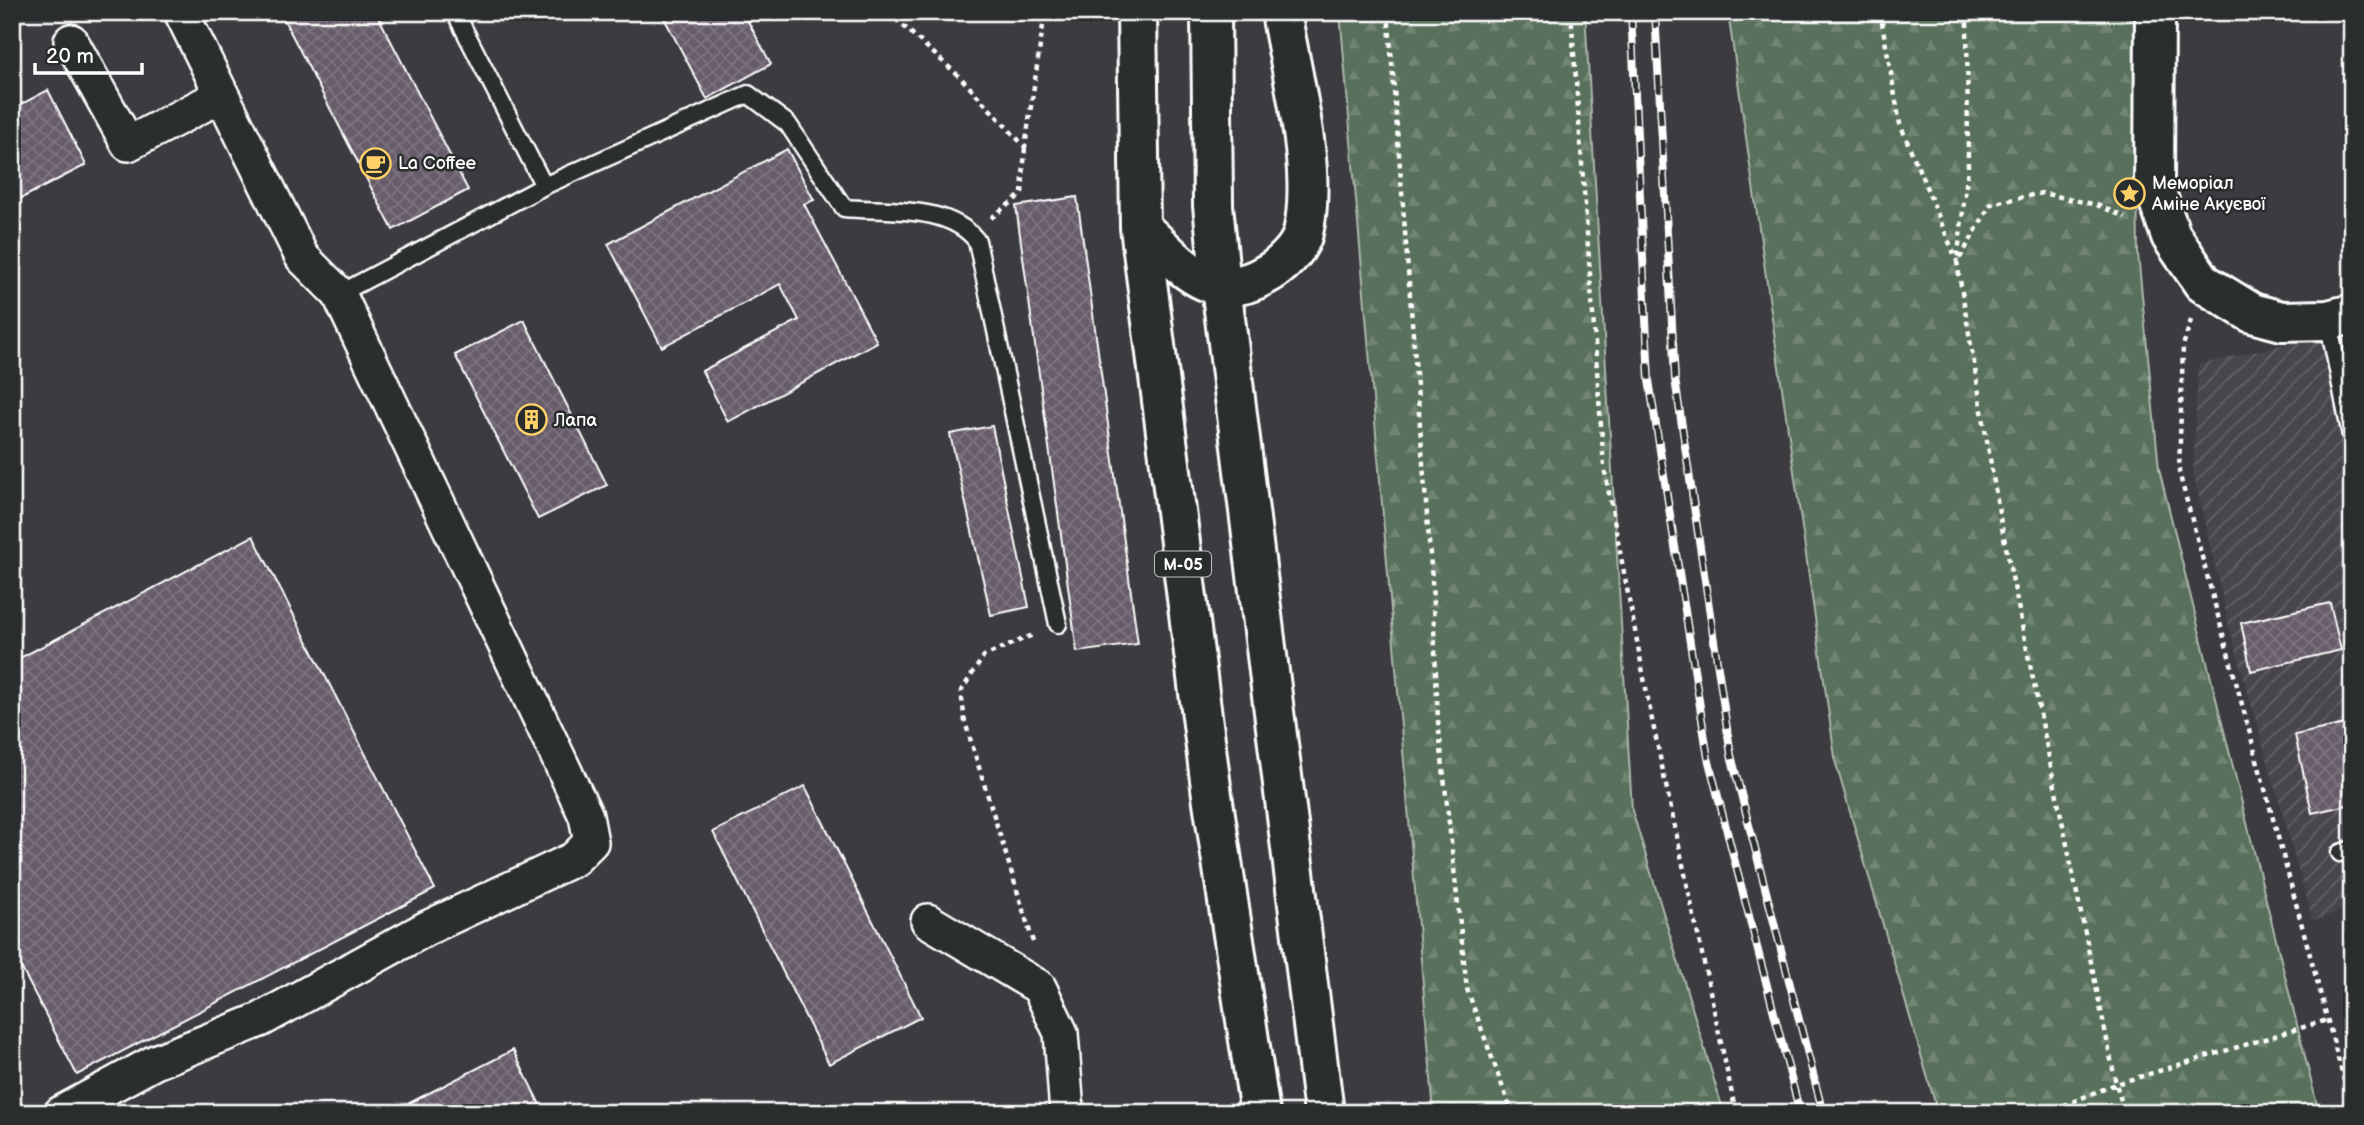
<svg xmlns="http://www.w3.org/2000/svg" width="2364" height="1125" font-family="'Balsamiq Sans',sans-serif">
  <style>
    .industrial { fill: url(#industrial-furrows) }
    .forest { fill: url(#forest-firs); stroke: #acb8ad; stroke-width: 2 }
    .building { fill: url(#building-cross-hatch); stroke: #fff; stroke-width: 2 }
    .lines { fill: none; stroke-linecap: round; stroke-linejoin: round }
    .lane-casing { stroke: #fff; stroke-width: 21 }
    .street-casing { stroke: #fff; stroke-width: 38 }
    .secondary-casing { stroke: #fff; stroke-width: 44 }
    .highway-casing { stroke: #fff; stroke-width: 44 }
    .path { stroke: #fff; stroke-width: 4.5; stroke-dasharray: 5 5; stroke-linecap: butt }
    .lane { stroke: #2a2d2e; stroke-width: 16 }
    .street { stroke: #2a2d2e; stroke-width: 33 }
    .secondary { stroke: #2a2d2e; stroke-width: 38 }
    .highway { stroke: #2a2d2e; stroke-width: 38 }
    .rail-casing { stroke: #fff; stroke-width: 8 }
    .rail { stroke: #2a2d2e; stroke-width: 5; stroke-dasharray: 16; stroke-linecap: butt }
    .labels { text-anchor: middle; stroke-width: 5; stroke-linejoin: round; paint-order: stroke }
    .shield { fill: #2a2d2e; stroke: #bfc0c0; stroke-width: 2 }
    .shield-label { font-size: 16px; font-weight: bold; fill: #fff }
    .poi-label { font-size: 18px; fill: #fff; stroke: #2a2d2e; text-anchor: start }
  </style>
  <defs>
    <pattern id="industrial-furrows" width="10" height="10" patternUnits="userSpaceOnUse" patternTransform="scale(1.75)"><rect width="10" height="10" fill="#49454d"/><path d="M-1 1l2-2M0 10L10 0M9 11l2-2" fill="none" stroke="#646168"/></pattern>
    <pattern id="forest-firs" width="22" height="20" patternUnits="userSpaceOnUse" patternTransform="scale(1.75)"><rect width="22" height="20" fill="#59705b"/><path d="M5 1l3.5 6h-7zM16 11l3.5 6h-7z" fill="#728574"/></pattern>
    <pattern id="building-cross-hatch" width="8" height="8" patternUnits="userSpaceOnUse" patternTransform="scale(1.75)"><rect width="8" height="8" fill="#665b6a"/><path d="M0 0l8 8M0 8l8-8" fill="none" stroke="#7d7480"/></pattern>
  </defs>
  <rect width="100%" height="100%" fill="#3c3b40"/>
  <filter id="ink" filterUnits="userSpaceOnUse"><feTurbulence type="fractalNoise" baseFrequency=".0143" numOctaves="2"/><feDisplacementMap in="SourceGraphic" scale="14" xChannelSelector="R" yChannelSelector="G"/><feConvolveMatrix kernelMatrix="1 2 1 2 8 2 1 2 1" color-interpolation-filters="sRGB"/></filter>
  <g filter="url(#ink)">
    <!-- industrial -->
    <path class="industrial" d="M2352,328V907L2313,921L2229,626L2193,472L2198,365Z"/>
    <!-- forest -->
    <path class="forest" d="M1340,12H1585L1632,810L1724,1113H1434Z
      M1728,12H2135L2138,254L2159,469L2319,1113H1938L1836,764Z"/>
    <!-- building -->
    <path class="building" d="M280,12H376L468,190L393,230Z
      M675,12H743L771,64L707,99L664,18Z
      M48,90L86,165L12,203V109Z
      M787,149L814,200L804,204L877,342L728,422L702,371L799,320L780,284L662,347L608,244Z
      M1077,197L1138,644L1077,652L1016,206Z
      M524,320L607,485L538,519L455,355Z
      M992,426L1029,607L991,615L950,434Z
      M253,536L435,889L77,1075L12,950V662Z
      M2330,603L2341,650L2251,671L2241,623Z
      M2345,724L2352,755V804L2312,813L2295,735Z
      M805,786L921,1017L829,1064L713,832Z
      M513,1050L544,1113H390Z"/>
    <g class="lines">
      <defs>
        <path id="lane" d="M455,12L544,186
          M339,294L544,186L748,94L788,124L844,208C887,212 948,204 977,241L1058,624
          M2328,320L2352,441
          M2340,853L2352,849"/>
        <path id="street" d="M71,41L128,144L222,95
          M928,921L1039,987L1061,1033L1067,1113
          M61,1113L155,1062L260,1020L427,928L574,859L591,842L586,816L339,294L302,257L181,12"/>
        <path id="secondary" d="M2155,12L2154,187L2171,236L2203,283L2252,313L2282,321L2328,320L2352,314"/>
        <path id="highway" d="M1137,12L1140,227L1212,795L1260,1113
          M1211,12L1213,205L1221,286L1324,1113
          M1140,227C1179,262 1209,307 1265,275C1279,268 1299,250 1303,233C1318,170 1292,77 1281,12"/>
      </defs>
      <!-- lane casing -->
      <use href="#lane" class="lane-casing"/>
      <!-- street casing -->
      <use href="#street" class="street-casing"/>
      <!-- secondary casing -->
      <use href="#secondary" class="secondary-casing"/>
      <!-- highway casing -->
      <use href="#highway" class="highway-casing"/>
      <!-- path -->
      <path class="path" d="M888,12L961,78L1025,147L1045,12
        M1388,12L1432,580L1438,721L1467,989L1512,1113
        M1571,12L1604,467L1651,715L1736,1113
        M1880,12L1900,124L1957,261
        M1967,12L1968,168L1957,262L2000,518L2116,1084L2125,1113
        M745,17L753,12
        M991,218L1022,194L1025,147
        M1960,258L1991,204L2042,193L2097,205L2125,217
        M2191,320L2183,346L2179,472L2352,1110
        M1033,942L965,722L961,691L984,656L1035,634
        M2045,1113L2116,1084L2327,1020"/>
      <!-- lane -->
      <use href="#lane" class="lane"/>
      <!-- street -->
      <use href="#street" class="street"/>
      <!-- secondary -->
      <use href="#secondary" class="secondary"/>
      <!-- highway -->
      <use href="#highway" class="highway"/>
      <defs>
        <path id="rail" d="M1631,12L1649,380L1708,758L1800,1113
          M1655,12L1675,379L1731,755L1823,1113"/>
      </defs>
      <!-- rail casing -->
      <use href="#rail" class="rail-casing"/>
      <!-- rail -->
      <use href="#rail" class="rail"/>
    </g>
  </g>
  <!-- icons -->
  <defs>
    <symbol id="cafe-ring" viewBox="-11 -11 22 22"><circle r="9.5" fill="#2a2d2e" stroke="#ffd166" stroke-width="1.5"/><path d="M-5.5-4.5H6V0H3Q3 3.5 0 3.5H-2.5Q-5.5 3.5-5.5 0ZM3-3.2v2h1.7v-2ZM-6 4.5H4V6H-6Z" fill="#ffd166"/></symbol>
    <symbol id="sight-ring" viewBox="-11 -11 22 22"><circle r="9.5" fill="#2a2d2e" stroke="#ffd166" stroke-width="1.5"/><path d="M0-6L1.8-2.2L6-1.7L2.9 1.2L3.7 5.4L0 3.3L-3.7 5.4L-2.9 1.2L-6-1.7L-1.8-2.2Z" fill="#ffd166"/></symbol>
    <symbol id="building-ring" viewBox="-11 -11 22 22"><circle r="9.5" fill="#2a2d2e" stroke="#ffd166" stroke-width="1.5"/><path d="M-4-6H4V6H1V3H-1V6H-4ZM-2.5-4.3h1.7v1.8h-1.7ZM.8-4.3h1.7v1.8H.8ZM-2.5-1h1.7V.8h-1.7ZM.8-1h1.7V.8H.8Z" fill="#ffd166"/></symbol>
  </defs>
  <g fill-rule="evenodd">
    <use href="#cafe-ring" x="358" y="146" width="35" height="35"/>
    <use href="#sight-ring" x="2112" y="176" width="35" height="35"/>
    <use href="#building-ring" x="514" y="402" width="35" height="35"/>
  </g>
  <g class="labels">
    <!-- shield labels -->
    <rect class="shield" x="1155" y="551.5" width="56" height="25" rx="5"/>
    <g class="shield-label">
      <text x="1183" y="570">М-05</text>
    </g>
    <!-- poi labels -->
    <g class="poi-label">
      <text x="398" y="169">La Coffee</text>
      <text x="2152" y="189">Меморіал<tspan x="2152" dy="21">Аміне Акуєвої</tspan></text>
      <text x="554" y="426">Лапа</text>
    </g>
  </g>
  <!-- margin -->
  <rect width="2364" height="1125" fill="none" stroke="#2a2d2e" stroke-width="42"/>
  <rect x="21" y="21" width="2322" height="1083" fill="none" stroke="#fff" stroke-width="2.5" filter="url(#ink)"/>
  <!-- scale -->
  <path d="M35 63v10h107v-10" fill="none" stroke="#ffffff" stroke-width="3.5"/>
  <text x="46" y="63" font-size="21" fill="#ffffff" stroke="#2a2d2e" stroke-width="5" paint-order="stroke">20 m</text>
</svg>
